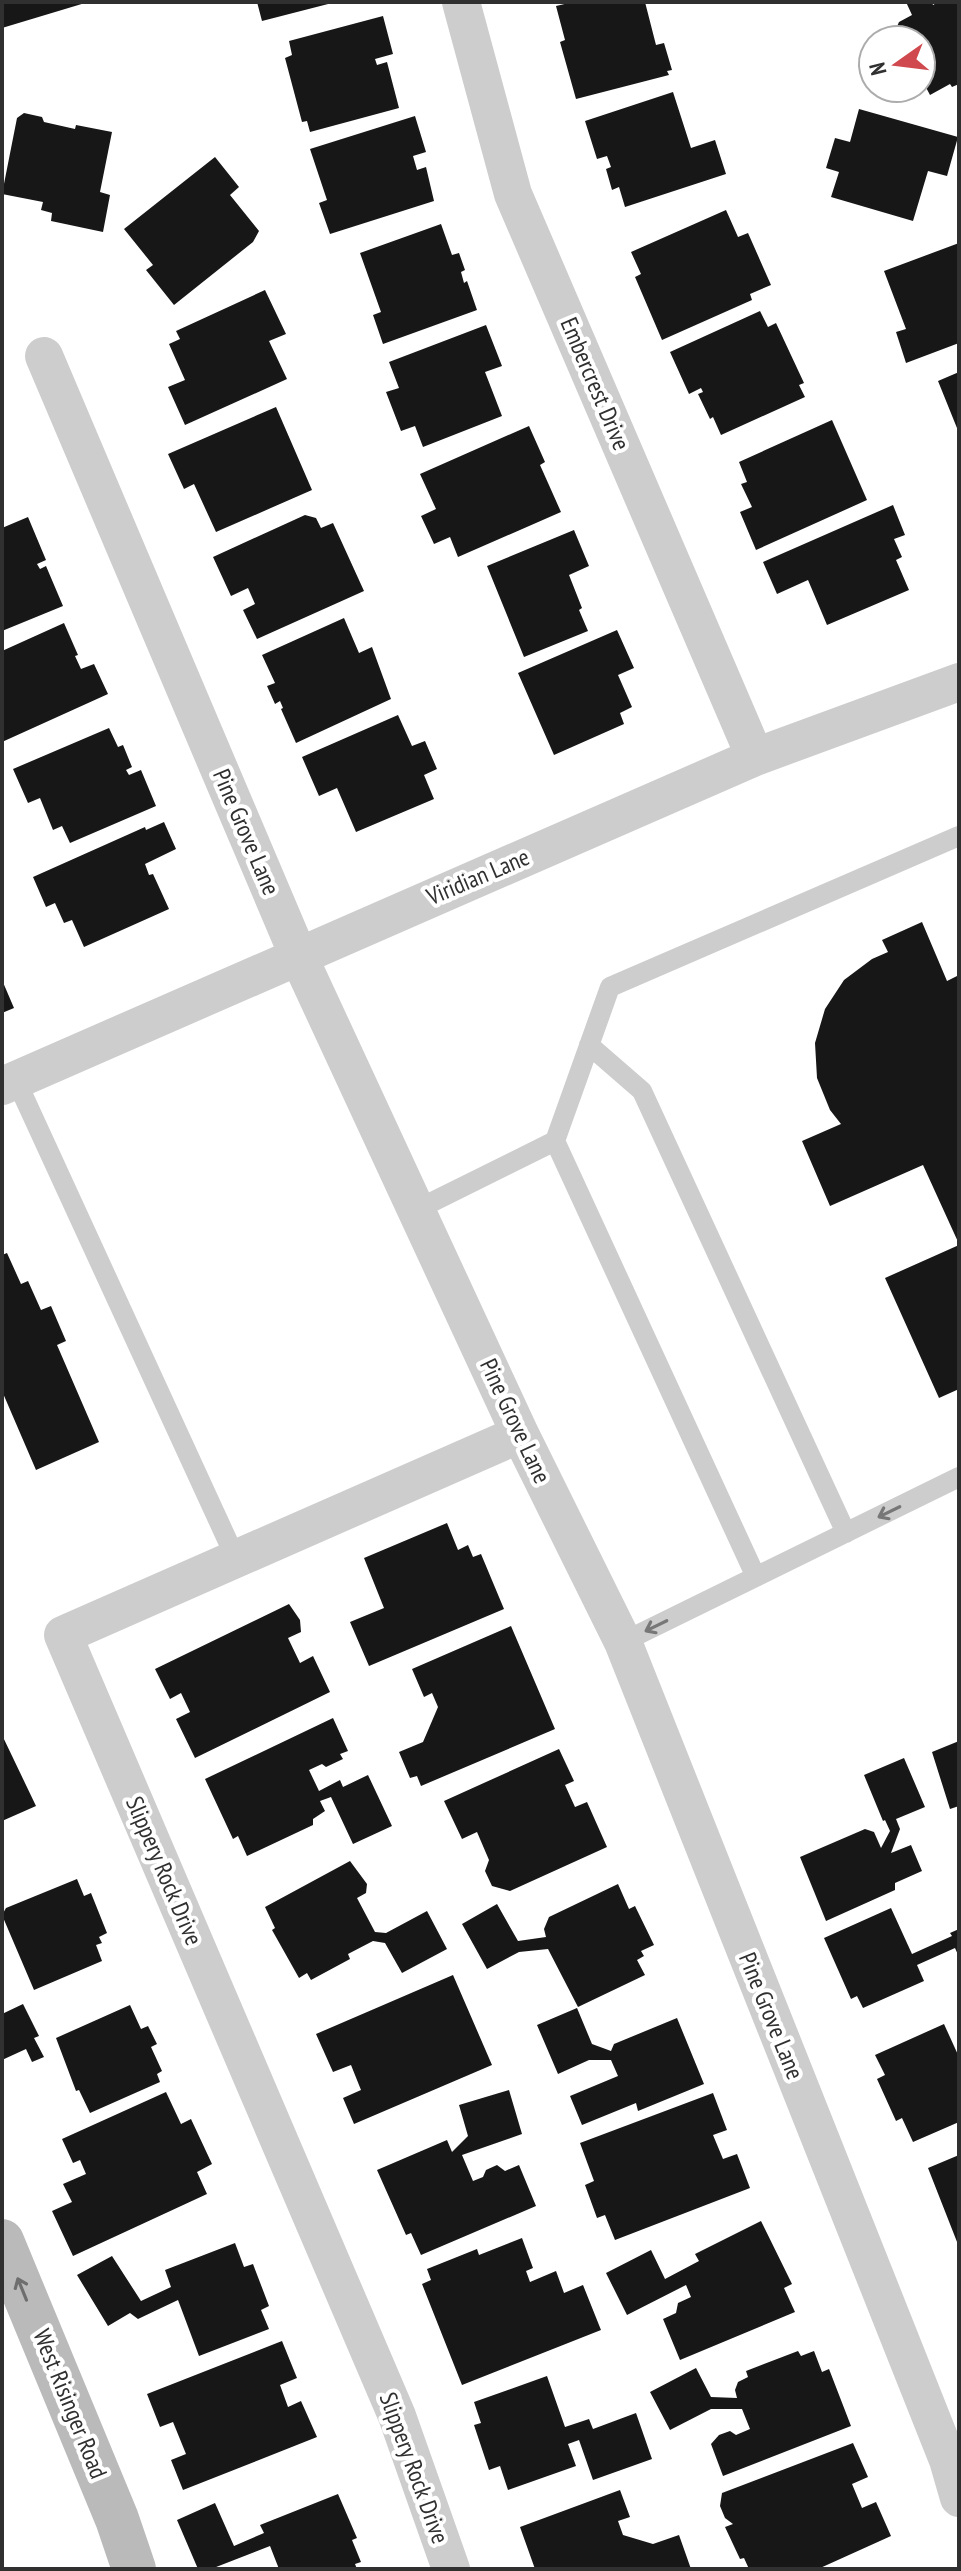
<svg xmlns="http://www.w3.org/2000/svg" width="961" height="2571" font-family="'PT Sans Narrow',sans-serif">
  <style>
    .building { fill: #171717 }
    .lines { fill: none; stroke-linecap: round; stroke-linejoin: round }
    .service { stroke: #cdcdcd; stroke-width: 20 }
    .minor { stroke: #cdcdcd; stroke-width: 38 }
    .secondary { stroke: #bababa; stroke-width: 44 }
    .oneway { stroke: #777 }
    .oneway2 { stroke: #6e6e6e }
    .labels { text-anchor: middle; stroke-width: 8; stroke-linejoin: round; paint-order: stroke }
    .street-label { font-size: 24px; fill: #303030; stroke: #fff }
  </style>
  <rect width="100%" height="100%" fill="#fff"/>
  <!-- building -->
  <path class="building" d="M2,2H85V3L2,28Z
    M257,2H332V3L262,21Z
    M573,2H645L656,45L664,43L672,70L667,71L669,75L576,99L560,42L565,40L556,6Z
    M906,2H932L933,5L938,2H959V84L952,87L950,84L930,95L921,78V40H900L895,31L899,22L912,15Z
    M383,16L393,54L375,59L377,65L387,62L399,108L310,132L307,121L302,122L285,58L292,55L289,41Z
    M673,92L691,148L715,140L726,174L625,207L619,187L612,190L606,169L611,167L607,156L597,159L585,121Z
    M859,109L958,137L947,176L928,171L913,221L831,197L839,172L826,168L835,138L850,142Z
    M24,113L42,117L44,122L75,129L76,125L112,132L100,192L110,195L103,232L51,221L52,213L41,210L43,202L2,194L17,118Z
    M415,116L426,152L413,156L417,170L426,167L434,201L330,234L319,203L327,200L310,149Z
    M215,157L239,187L230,195L259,231L253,242L174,305L146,270L153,265L124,229Z
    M726,210L738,237L748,233L771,285L750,294L752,300L662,340L635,277L641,274L631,252Z
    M441,224L452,255L459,253L465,270L461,272L464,283L467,281L477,310L383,344L373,315L381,312L360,253Z
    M959,243V343L906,363L896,332L906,329L884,271Z
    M265,290L286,334L269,341L287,379L185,425L168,387L185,380L169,344L180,339L176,331Z
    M760,311L768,327L776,323L804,383L799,385L805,397L721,435L713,417L710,419L698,394L703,392L701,388L689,394L670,352Z
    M486,325L502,366L485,372L502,416L423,447L415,426L401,431L386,392L399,388L389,362Z
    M959,372V433L938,381Z
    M276,407L312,490L216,532L194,484L184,489L168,454Z
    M832,420L867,500L756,550L740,512L752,507L741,484L747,482L739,462Z
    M529,426L545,462L540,465L561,512L458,557L450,537L434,544L421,516L436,509L420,474Z
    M893,505L905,535L894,539L902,557L896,560L909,590L827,625L808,580L777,594L763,562Z
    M305,515L316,518L321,528L333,523L364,591L257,639L243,610L255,604L248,588L231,596L213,557Z
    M28,517L46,560L37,564L40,569L46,566L63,606L2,631V528Z
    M574,530L589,566L569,575L582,608L579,610L588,631L524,657L487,566Z
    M344,618L359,653L372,647L391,699L296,743L281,709L283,708L280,701L275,704L267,686L275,683L262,655Z
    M64,623L78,655L75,656L81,669L94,664L108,694L2,742V651Z
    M617,630L634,668L618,675L632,707L620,713L624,724L554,755L518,673Z
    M398,715L412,746L425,741L437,769L424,775L434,799L356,832L337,788L319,796L302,757Z
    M109,728L118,747L123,745L132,767L126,770L129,775L141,770L156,806L70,843L62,826L53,830L40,798L28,803L13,769Z
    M164,822L176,849L145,864L149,875L153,874L169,909L84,947L72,920L64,923L55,903L46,907L33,877L145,827L146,830Z
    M922,922L947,981L959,975V1244L923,1165L830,1206L802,1141L841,1124L830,1110L817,1078L815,1043L825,1009L844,980L872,959L888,952L882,940Z
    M2,980L14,1008L2,1013Z
    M959,1245V1389L939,1398L885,1278Z
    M7,1253L21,1284L28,1281L41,1310L51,1306L66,1341L57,1345L99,1442L36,1470L2,1391V1255Z
    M447,1523L458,1550L468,1545L473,1557L481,1554L504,1609L369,1666L350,1622L384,1608L364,1558Z
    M289,1604L300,1620L301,1632L288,1638L300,1663L313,1656L330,1692L195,1758L176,1719L190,1712L181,1693L170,1699L155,1669Z
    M511,1626L555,1729L421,1786L417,1776L410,1778L399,1752L423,1742L438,1707L432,1693L424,1697L412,1669Z
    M333,1718L348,1751L340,1754L343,1759L326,1767L322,1764L309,1770L319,1791L340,1780L343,1787L368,1775L392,1826L353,1844L331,1797L320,1801L325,1811L313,1819V1825L247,1856L238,1836L233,1839L205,1779Z
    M2,1735L36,1806L2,1821Z
    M959,1741V1806L950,1809L932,1752Z
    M559,1749L574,1781L565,1785L575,1807L587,1802L607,1847L510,1891L492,1886L485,1871L489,1860L477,1832L462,1839L444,1801Z
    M904,1758L925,1807L896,1819L900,1829L891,1853L911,1845L922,1871L895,1883V1890L826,1921L800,1857L865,1829L874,1832L881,1848L890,1831L885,1820L883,1821L864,1775Z
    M350,1861L367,1884L366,1893L357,1898L375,1932L386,1933L427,1911L447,1949L402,1973L385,1943L373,1941L348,1954L350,1959L311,1980L307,1973L299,1978L272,1930L275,1928L265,1907Z
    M77,1879L84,1896L91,1893L107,1933L99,1937L102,1943L96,1945L102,1961L34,1990L2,1915L6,1908Z
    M618,1884L629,1909L635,1906L654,1945L641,1951L644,1956L637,1960L645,1975L578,2007L548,1949L519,1952L487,1969L462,1924L497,1904L518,1941L546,1937L544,1929L549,1917Z
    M891,1908L912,1954L952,1936L950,1933L959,1929V1957L955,1948L917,1965L924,1981L863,2008L857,1996L851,1999L824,1938Z
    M453,1975L492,2065L354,2124L343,2098L361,2090L351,2065L333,2072L316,2034Z
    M23,2004L39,2036L34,2038L44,2057L32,2062L26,2049L2,2060V2014Z
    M130,2005L141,2029L148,2026L157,2044L151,2047L162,2071L157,2074L160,2082L90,2113L79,2090L76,2091L56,2038Z
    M577,2008L592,2044L611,2051L614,2044L677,2018L704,2084L638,2111L636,2103L582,2125L570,2096L618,2076L611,2060H589L558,2074L537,2025Z
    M944,2024L959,2057V2122L913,2142L902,2118L896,2121L877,2079L885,2075L875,2055Z
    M509,2090L522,2134L462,2155L473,2181L483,2177L486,2170L497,2165L505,2171L519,2165L536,2206L421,2255L411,2233L406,2235L377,2170L447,2140L452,2152L468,2136L459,2105Z
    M166,2092L181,2124L191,2119L212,2164L197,2172L207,2194L73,2256L52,2211L72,2202L63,2184L86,2174L80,2160L73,2163L62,2139Z
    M713,2093L727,2130L713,2135L723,2159L737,2154L750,2188L615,2240L605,2215L597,2218L585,2185L594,2181L580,2143Z
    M959,2155V2247L928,2168Z
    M761,2221L792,2284L784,2288L795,2312L680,2360L663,2319L676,2313L678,2303L691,2297L686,2285L627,2315L606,2273L651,2250L665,2279L699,2261L695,2254Z
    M522,2238L533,2268L526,2271L530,2282L556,2271L564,2293L583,2285L601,2330L462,2385L422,2284L431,2280L427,2269L477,2249L479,2255Z
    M235,2243L244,2267L253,2264L269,2306L261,2310L269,2329L199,2356L178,2300L138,2319L130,2313L108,2326L77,2275L112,2256L141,2301L171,2287L165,2270Z
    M282,2341L297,2378L280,2385L288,2407L301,2401L317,2437L183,2490L171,2460L186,2454L173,2422L160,2427L147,2394Z
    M798,2351L801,2356L814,2351L822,2372L829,2369L851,2426L723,2476L711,2444L719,2435L730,2431L736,2435L750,2429L742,2409H711L670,2430L650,2392L696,2368L711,2397L737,2398L735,2390L738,2382L748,2377L746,2371Z
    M547,2376L565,2427L589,2419L593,2429L636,2413L652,2459L593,2480L579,2440L568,2444L576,2466L508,2490L500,2466L489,2470L474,2425L481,2423L474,2402Z
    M853,2443L868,2477L852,2484L862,2508L876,2502L891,2536L818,2569H749L744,2558L740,2559L725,2527L733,2524L725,2518L720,2506L722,2493Z
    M620,2490L630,2517L618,2521L623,2535L653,2544L679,2535L691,2569H535L520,2527Z
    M338,2494L357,2538L352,2540L361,2562L355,2564L357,2569H279L270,2546L211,2569H198L177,2520L215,2503L234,2546L264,2533L260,2525Z"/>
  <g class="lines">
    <!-- service -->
    <path class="service" d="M589,1045L642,1091L846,1533
      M16,1080L236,1559
      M555,1141L756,1577
      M416,1210L555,1141L610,987L959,836
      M623,1642L959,1477"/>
    <!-- minor -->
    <path class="minor" d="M461,2L513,194L755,757
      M44,356L298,955L520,1434L623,1642L948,2460L959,2498
      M2,1086L755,757L959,682
      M451,2569L397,2416L63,1635L520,1434"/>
    <!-- secondary -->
    <path class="secondary" d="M2,2241L117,2519L134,2569"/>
  </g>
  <!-- one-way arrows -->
  <defs><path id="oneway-shaft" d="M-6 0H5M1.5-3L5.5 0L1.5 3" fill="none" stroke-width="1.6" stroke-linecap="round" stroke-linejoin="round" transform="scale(2)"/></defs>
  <g class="oneway">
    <use href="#oneway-shaft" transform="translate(889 1512) rotate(154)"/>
    <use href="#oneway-shaft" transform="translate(656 1626) rotate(154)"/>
  </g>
  <use class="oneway2" href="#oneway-shaft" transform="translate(22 2289) rotate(-112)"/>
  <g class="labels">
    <!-- street labels -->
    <g class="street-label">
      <text transform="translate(595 384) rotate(67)" y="8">Embercrest Drive</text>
      <text transform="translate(246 832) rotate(67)" y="8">Pine Grove Lane</text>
      <text transform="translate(478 877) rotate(-23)" y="8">Viridian Lane</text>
      <text transform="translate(515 1421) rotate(65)" y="8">Pine Grove Lane</text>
      <text transform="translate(164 1871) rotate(67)" y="8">Slippery Rock Drive</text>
      <text transform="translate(771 2016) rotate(68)" y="8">Pine Grove Lane</text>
      <text transform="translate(70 2404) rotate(68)" y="8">West Risinger Road</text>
      <text transform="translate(414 2468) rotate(70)" y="8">Slippery Rock Drive</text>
    </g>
  </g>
  <!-- border -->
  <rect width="961" height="2571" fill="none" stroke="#303030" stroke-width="8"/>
  <!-- north arrow -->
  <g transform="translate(897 64) rotate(256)"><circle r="38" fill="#ffffff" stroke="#acacac" stroke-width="2"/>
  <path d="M0-6L14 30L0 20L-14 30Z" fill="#d0494e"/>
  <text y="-12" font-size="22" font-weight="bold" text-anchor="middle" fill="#303030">N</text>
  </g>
</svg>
